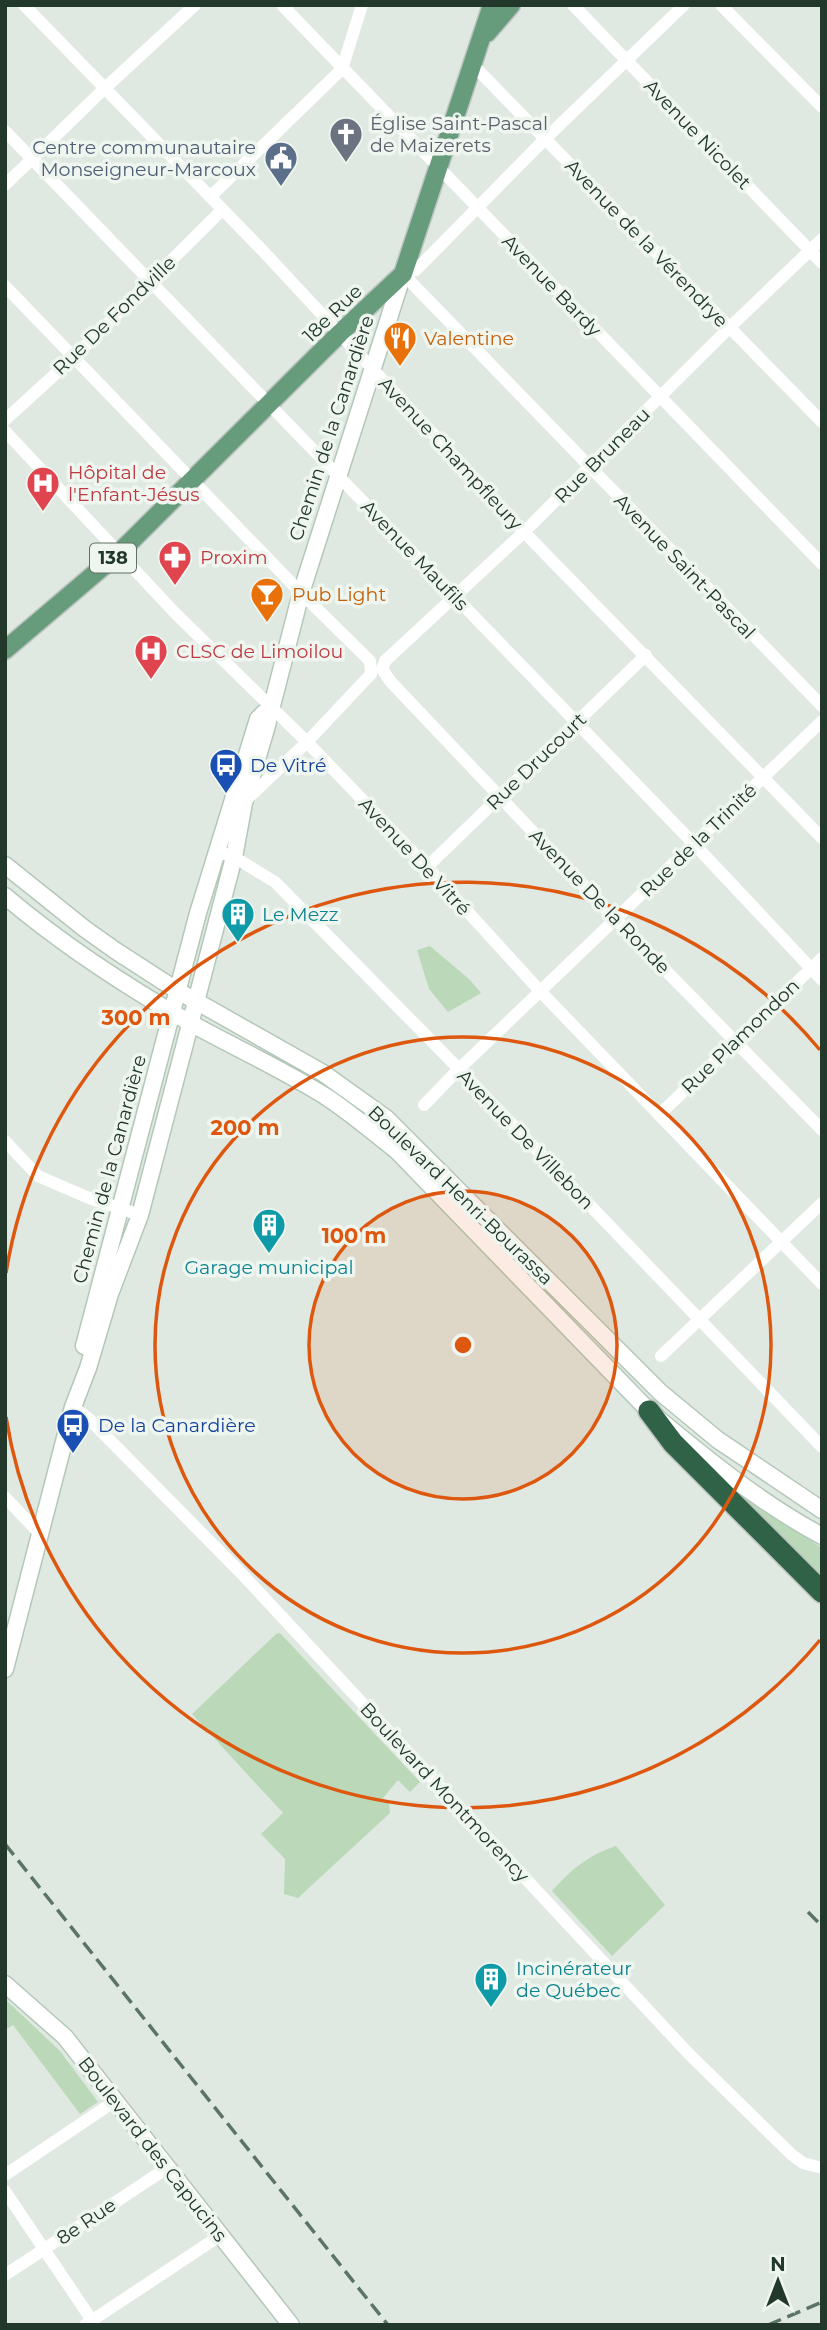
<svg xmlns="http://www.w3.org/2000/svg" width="827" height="2330" font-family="Montserrat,sans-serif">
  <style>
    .green { fill: #bbd9b9 }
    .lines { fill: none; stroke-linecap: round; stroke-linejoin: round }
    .secondary-casing { stroke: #b3c8b9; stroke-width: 19 }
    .primary-casing { stroke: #bcc3bf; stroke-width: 21 }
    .motorway-casing { stroke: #bcc3bf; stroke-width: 24 }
    .minor { stroke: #fff; stroke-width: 12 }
    .secondary { stroke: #fff; stroke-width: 16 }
    .primary { stroke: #669c7c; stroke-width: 18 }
    .motorway { stroke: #2f6246; stroke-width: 21 }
    .rail { stroke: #5b7465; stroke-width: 3.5; stroke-dasharray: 14 7; stroke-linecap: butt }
    .ring { fill: none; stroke: #de570e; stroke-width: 3.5 }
    .labels { text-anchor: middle; stroke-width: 7; stroke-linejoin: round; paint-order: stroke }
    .shield { fill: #eff6f0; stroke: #5f7165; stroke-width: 2 }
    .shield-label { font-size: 18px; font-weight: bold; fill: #21382a }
    .worship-label { font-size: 19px; fill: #5b616d; stroke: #eff6f0; text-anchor: start }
    .street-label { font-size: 19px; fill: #21382a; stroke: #eff6f0 }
    .service-label { font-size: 19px; fill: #4e5e75; stroke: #eff6f0; text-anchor: end }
    .food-label { font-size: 19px; fill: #c56008; stroke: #eff6f0; text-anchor: start }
    .health-label { font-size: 19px; fill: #be3a42; stroke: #eff6f0; text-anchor: start }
    .transit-label { font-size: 19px; fill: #164399; stroke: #eff6f0; text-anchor: start }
    .culture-label { font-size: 19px; fill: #0d838f; stroke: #eff6f0; text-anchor: start }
    .centre { fill: #de570e; stroke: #eff6f0; stroke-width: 3.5 }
    .ring-label { font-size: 21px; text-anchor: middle; font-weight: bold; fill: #de570e; stroke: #eff6f0; stroke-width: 7; stroke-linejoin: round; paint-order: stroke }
  </style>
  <rect width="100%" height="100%" fill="#dfe9e1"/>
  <!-- green -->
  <path class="green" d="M430,946L469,979L481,993L448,1012L429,989L417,950Z
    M738,1493L822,1548V1588Z
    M280,1633L420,1782L410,1792L398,1780L383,1798L389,1803L390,1813L298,1898L284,1894L285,1859L261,1834L283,1813L192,1714L276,1634Z
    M616,1846L665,1905L612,1956L552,1891C569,1871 590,1854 616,1846Z
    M5,1999L60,2051L98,2102L80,2114L13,2025L5,2030Z"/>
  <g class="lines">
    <defs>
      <path id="secondary" d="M5,865L85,929L116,951L178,991L323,1073L386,1118L660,1392L718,1440L822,1510
        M5,896C64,946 127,987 194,1025C238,1049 283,1070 325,1096C351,1113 373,1132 397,1151L649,1411C704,1457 759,1502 822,1536
        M84,1346L198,913L258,719L265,712
        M5,1669L73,1407L88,1368L110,1294L140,1215L234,857L244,803L266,729L301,593L403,274
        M5,1984L65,2037L291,2325"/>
      <path id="primary" d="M487,33L511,5
        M5,650L119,553L340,333L403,274L492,5"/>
      <path id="motorway" d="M649,1411L673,1443L822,1592"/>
    </defs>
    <!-- secondary casing -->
    <use href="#secondary" class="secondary-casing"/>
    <!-- primary casing -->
    <use href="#primary" class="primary-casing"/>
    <!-- motorway casing -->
    <use href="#motorway" class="motorway-casing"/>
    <!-- minor -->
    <path class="minor" d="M24,5L263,251L524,532L822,838
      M282,5L822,564
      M573,5L822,263
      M684,5L545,139L416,270L403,274L822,706
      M721,5L822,107
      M473,65L822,422
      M5,131L694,844L822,980
      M5,185L105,88L195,5
      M210,197L342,69L362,5
      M822,239L730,327L524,532L385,661L382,669L391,682L626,930L822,1130
      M5,286L301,593L370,661L371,674L307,742L244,802
      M5,420L74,357L222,210
      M5,431L175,613L307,742L427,867L540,991L822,1284
      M216,851L234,857L275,882L459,1069L822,1447
      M427,867L646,655
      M424,1105L459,1069L822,721
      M659,1115L822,958
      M5,1141L38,1176L89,1198L140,1215
      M661,1356L822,1203
      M73,1407L88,1418L242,1574L688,2053L791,2154L803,2163L822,2168
      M5,1497L39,1533
      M5,2175L115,2101
      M5,2191L95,2325
      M5,2275L167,2168
      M85,2325L221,2235"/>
    <!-- secondary -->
    <use href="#secondary" class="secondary"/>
    <!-- primary -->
    <use href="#primary" class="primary"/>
    <!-- motorway -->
    <use href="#motorway" class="motorway"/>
    <!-- rail -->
    <path class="rail" d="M5,1844L388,2325
      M808,1912L822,1926
      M768,2325L822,2302"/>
  </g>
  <!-- distance rings -->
  <circle cx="463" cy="1345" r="154" fill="#de570e" fill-opacity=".12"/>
  <g class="ring">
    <circle cx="463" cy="1345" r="154"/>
    <circle cx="463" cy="1345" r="308"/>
    <path d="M820 1640A463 463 0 0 1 6 1417M6 1273A463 463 0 0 1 820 1050"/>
  </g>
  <!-- icons -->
  <defs>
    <symbol id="church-pin" viewBox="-11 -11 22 30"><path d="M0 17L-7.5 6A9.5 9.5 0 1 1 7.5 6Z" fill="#6b7280" stroke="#eff6f0"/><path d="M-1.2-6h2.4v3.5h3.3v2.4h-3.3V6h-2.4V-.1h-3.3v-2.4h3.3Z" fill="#fff"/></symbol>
    <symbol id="civic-pin" viewBox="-11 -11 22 30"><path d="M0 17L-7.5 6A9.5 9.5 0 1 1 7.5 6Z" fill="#5c6f8a" stroke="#eff6f0"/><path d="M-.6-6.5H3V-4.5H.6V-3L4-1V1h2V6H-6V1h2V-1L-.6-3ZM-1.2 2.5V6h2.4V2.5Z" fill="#fff"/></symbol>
    <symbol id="restaurant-pin" viewBox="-11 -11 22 30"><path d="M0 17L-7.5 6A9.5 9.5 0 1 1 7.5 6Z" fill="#e8710a" stroke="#eff6f0"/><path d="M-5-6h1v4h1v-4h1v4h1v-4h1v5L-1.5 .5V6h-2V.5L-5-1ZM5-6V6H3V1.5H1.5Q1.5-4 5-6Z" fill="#fff"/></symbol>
    <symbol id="hospital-pin" viewBox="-11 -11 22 30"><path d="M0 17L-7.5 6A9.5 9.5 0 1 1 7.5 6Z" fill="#e0444e" stroke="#eff6f0"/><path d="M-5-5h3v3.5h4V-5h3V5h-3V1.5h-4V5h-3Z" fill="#fff"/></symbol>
    <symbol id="pharmacy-pin" viewBox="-11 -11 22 30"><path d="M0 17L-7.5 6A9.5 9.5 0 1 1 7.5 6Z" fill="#e0444e" stroke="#eff6f0"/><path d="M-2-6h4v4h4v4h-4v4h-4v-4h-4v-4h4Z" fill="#fff"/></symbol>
    <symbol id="bar-pin" viewBox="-11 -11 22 30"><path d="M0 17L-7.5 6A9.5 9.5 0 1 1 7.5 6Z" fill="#e8710a" stroke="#eff6f0"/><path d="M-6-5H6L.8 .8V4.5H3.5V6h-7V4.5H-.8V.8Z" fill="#fff"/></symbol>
    <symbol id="bus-pin" viewBox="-11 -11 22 30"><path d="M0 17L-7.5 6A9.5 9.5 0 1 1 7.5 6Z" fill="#1a4fb4" stroke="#eff6f0"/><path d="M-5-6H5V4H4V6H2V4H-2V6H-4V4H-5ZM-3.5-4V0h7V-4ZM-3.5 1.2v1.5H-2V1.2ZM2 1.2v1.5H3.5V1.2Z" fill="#fff"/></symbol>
    <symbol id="building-pin" viewBox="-11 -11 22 30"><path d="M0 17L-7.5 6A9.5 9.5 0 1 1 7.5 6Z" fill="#0f9aa8" stroke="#eff6f0"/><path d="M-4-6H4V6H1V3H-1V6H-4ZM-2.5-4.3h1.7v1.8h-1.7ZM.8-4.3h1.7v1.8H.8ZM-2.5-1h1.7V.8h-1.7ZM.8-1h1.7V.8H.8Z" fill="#fff"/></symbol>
  </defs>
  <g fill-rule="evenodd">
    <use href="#church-pin" x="327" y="115" width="38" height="52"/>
    <use href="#civic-pin" x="262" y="139" width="38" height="52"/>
    <use href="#restaurant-pin" x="381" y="319" width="38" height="52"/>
    <use href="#hospital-pin" x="24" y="464" width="38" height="52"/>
    <use href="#pharmacy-pin" x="156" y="538" width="38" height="52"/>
    <use href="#bar-pin" x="248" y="575" width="38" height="52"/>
    <use href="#hospital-pin" x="132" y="632" width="38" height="52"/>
    <use href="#bus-pin" x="207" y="746" width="38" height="52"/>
    <use href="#building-pin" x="219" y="895" width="38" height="52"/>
    <use href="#building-pin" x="250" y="1206" width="38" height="52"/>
    <use href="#bus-pin" x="54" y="1406" width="38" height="52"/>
    <use href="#building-pin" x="472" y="1960" width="38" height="52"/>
  </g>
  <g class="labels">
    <!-- shield labels -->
    <rect class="shield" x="90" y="543.5" width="46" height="29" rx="5"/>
    <g class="shield-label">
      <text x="113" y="564">138</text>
    </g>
    <!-- worship labels -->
    <g class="worship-label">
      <text x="370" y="130">Église Saint-Pascal<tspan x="370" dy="22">de Maizerets</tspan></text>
    </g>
    <!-- street labels -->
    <g class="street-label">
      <text transform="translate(698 134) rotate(46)" y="7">Avenue Nicolet</text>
      <text transform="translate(647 243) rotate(46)" y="7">Avenue de la Vérendrye</text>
      <text transform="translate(552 285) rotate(46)" y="7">Avenue Bardy</text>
      <text transform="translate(332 313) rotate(-44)" y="7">18e Rue</text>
      <text transform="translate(114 315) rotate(-44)" y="7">Rue De Fondville</text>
      <text transform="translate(331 428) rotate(-72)" y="7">Chemin de la Canardière</text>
      <text transform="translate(451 453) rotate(47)" y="7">Avenue Champfleury</text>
      <text transform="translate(602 455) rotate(-45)" y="7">Rue Bruneau</text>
      <text transform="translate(415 555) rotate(46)" y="7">Avenue Maufils</text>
      <text transform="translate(685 566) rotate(46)" y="7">Avenue Saint-Pascal</text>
      <text transform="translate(536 761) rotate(-44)" y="7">Rue Drucourt</text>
      <text transform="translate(698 840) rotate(-44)" y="7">Rue de la Trinité</text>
      <text transform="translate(415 856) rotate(47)" y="7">Avenue De Vitré</text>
      <text transform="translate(600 901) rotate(46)" y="7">Avenue De la Ronde</text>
      <text transform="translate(740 1036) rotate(-44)" y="7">Rue Plamondon</text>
      <text transform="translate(526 1139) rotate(46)" y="7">Avenue De Villebon</text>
      <text transform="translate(109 1169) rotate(-75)" y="7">Chemin de la Canardière</text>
      <text transform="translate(461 1195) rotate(44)" y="7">Boulevard Henri-Bourassa</text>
      <text transform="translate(445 1792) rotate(47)" y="7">Boulevard Montmorency</text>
      <text transform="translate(153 2149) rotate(52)" y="7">Boulevard des Capucins</text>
      <text transform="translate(86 2221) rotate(-34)" y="7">8e Rue</text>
    </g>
    <!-- service labels -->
    <g class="service-label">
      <text x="256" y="154">Centre communautaire<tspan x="256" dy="22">Monseigneur-Marcoux</tspan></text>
    </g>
    <!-- food labels -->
    <g class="food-label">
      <text x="424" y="345">Valentine</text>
      <text x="292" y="601">Pub Light</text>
    </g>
    <!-- health labels -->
    <g class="health-label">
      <text x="68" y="479">Hôpital de<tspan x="68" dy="22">l'Enfant-Jésus</tspan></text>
      <text x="200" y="564">Proxim</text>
      <text x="176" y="658">CLSC de Limoilou</text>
    </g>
    <!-- transit labels -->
    <g class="transit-label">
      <text x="250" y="772">De Vitré</text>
      <text x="98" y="1432">De la Canardière</text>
    </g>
    <!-- culture labels -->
    <g class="culture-label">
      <text x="262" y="921">Le Mezz</text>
      <text x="269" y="1274" text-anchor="middle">Garage municipal</text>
      <text x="516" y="1975">Incinérateur<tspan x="516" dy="22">de Québec</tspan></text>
    </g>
  </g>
  <circle cx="463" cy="1345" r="10" class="centre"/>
  <g class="ring-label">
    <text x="136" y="1025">300 m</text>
    <text x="245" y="1135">200 m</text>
    <text x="354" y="1243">100 m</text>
  </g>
  <!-- border -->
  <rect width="827" height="2330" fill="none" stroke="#21382a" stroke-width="14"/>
  <!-- north arrow -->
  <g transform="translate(778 2281)" stroke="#eff6f0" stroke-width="5" paint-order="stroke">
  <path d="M0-5L12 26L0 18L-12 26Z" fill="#21382a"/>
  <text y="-10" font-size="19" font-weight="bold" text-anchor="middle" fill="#21382a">N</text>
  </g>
</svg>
